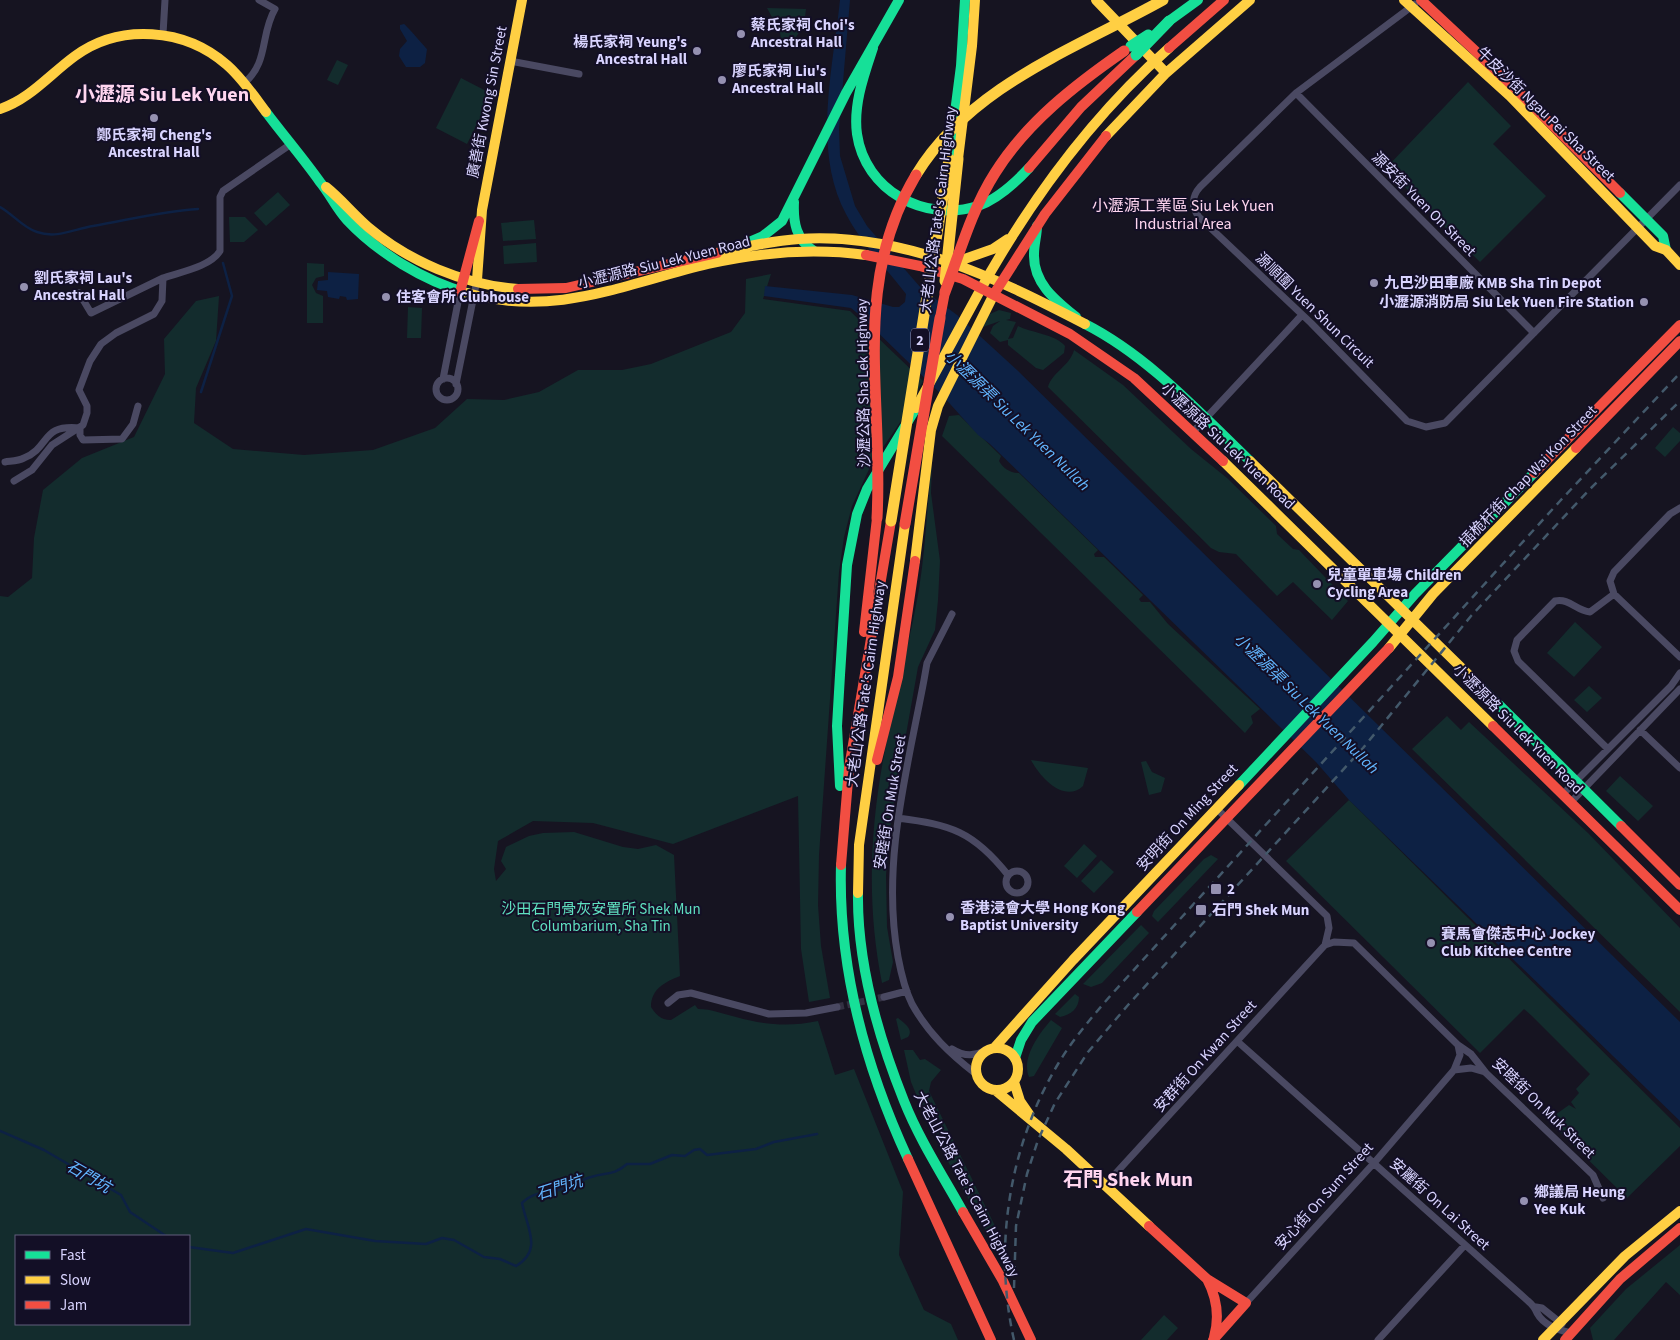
<svg xmlns="http://www.w3.org/2000/svg" width="1680" height="1340" font-family="'Source Sans 3','Noto Sans TC',sans-serif">
  <style>
    .green { fill: #132c2d; fill-rule: evenodd }
    .water { fill: #0d2144 }
    .lines { fill: none; stroke-linecap: round; stroke-linejoin: round }
    .stream { stroke: #0d2144; stroke-width: 2.5 }
    .street-tunnel { stroke: #333142; stroke-width: 7; stroke-dasharray: 7 3.5; stroke-linecap: butt }
    .street { stroke: #4a4962; stroke-width: 7 }
    .fast { stroke: #16e098; stroke-width: 10 }
    .slow { stroke: #ffcf43; stroke-width: 10 }
    .jam { stroke: #f24e42; stroke-width: 10 }
    .rail { stroke: #43596b; stroke-width: 2.5; stroke-dasharray: 8 6; stroke-linecap: butt }
    .fast-bridge { stroke: #16e098; stroke-width: 11 }
    .slow-bridge { stroke: #ffcf43; stroke-width: 11 }
    .jam-bridge { stroke: #f24e42; stroke-width: 11 }
    .poi-dot { fill: #9591b1; stroke: #130f26; stroke-width: 2 }
    .labels { text-anchor: middle; stroke-width: 4; stroke-linejoin: round; paint-order: stroke }
    .shield { fill: #130f26; stroke: #9e99be; stroke-width: 1 }
    .shield-label { font-size: 14px; font-weight: bold; fill: #d9d4ff }
    .poi-label { font-size: 15px; font-weight: bold; fill: #d9d4ff; stroke: #130f26; text-anchor: start }
    .street-label { font-size: 15px; fill: #d9d4ff; stroke: #130f26 }
    .park-label { font-size: 15px; fill: #5fe0c0; stroke: #130f26 }
    .neighbourhood-label { font-size: 16px; fill: #ffd6f0; stroke: #130f26 }
    .water-label { font-size: 16px; font-style: italic; fill: #62b6ff; stroke: #130f26 }
    .district-label { font-size: 20px; font-weight: bold; fill: #ffd6f0; stroke: #130f26 }
  </style>
  <rect width="100%" height="100%" fill="#161421"/>
  <!-- green -->
  <path class="green" d="M767,8L806,9L804,25L792,43L781,41L780,32Z
    M337,60L348,65L338,85L327,80Z
    M461,78L492,94L467,144L436,128Z
    M1468,82L1511,126L1493,144L1546,196L1480,262L1386,168Z
    M278,192L290,205L266,226L254,213Z
    M229,217H245L258,230L244,242H230Z
    M534,220L536,239L503,241L501,223Z
    M536,243L537,262L504,264L503,246Z
    M307,263L324,264V276L316,278L312,285L316,293L323,296V323H307Z
    M771,274L763,299L850,311L923,381L901,421L871,465L852,506L844,537L839,572L819,855L818,905L821,946L830,998L809,1002L801,949L798,796L673,844L593,823L533,821L498,841L494,869L496,881L506,869L501,861L506,847L529,836L543,833L574,832L623,847L638,849L656,845L674,855L680,976C665,982 651,989 651,1007C656,1015 661,1020 671,1020L695,1005L698,1009C712,1009 723,1014 736,1017C765,1025 789,1027 818,1021L835,1075L854,1069L903,1192L899,1255L924,1310L951,1324L958,1340H0V596L8,597L32,578L34,538L43,490L82,458L134,437L165,374L164,339L196,301L219,296L216,341L196,388L194,423L233,449L304,455L373,450L435,428L467,399L504,400L539,392L578,370H622L651,364L731,332L745,313L746,279ZM16,1236H189V1324H16Z
    M408,307L422,308L421,338H407Z
    M999,310L1011,313L1010,319L1006,320L1016,322L1008,339L1013,338L1018,326C1032,333 1055,334 1065,346L1064,353L1043,370L1036,368L1008,345V340L1000,342L990,333L993,326L1000,321L983,327L990,314Z
    M1074,350L1123,385L1191,449L1227,478L1276,526L1277,534L1293,549L1299,550L1348,601L1332,620L1293,582L1277,596L1236,554L1219,552L1211,548L1048,387C1052,372 1070,366 1074,350Z
    M959,415L1001,456L999,461C1003,468 1010,473 1019,473L1098,550L1094,554L1095,557H1104L1139,591L1143,595L1139,599L1141,602H1150L1168,624L1260,709L1251,716L1253,723L1245,733L942,436L949,416Z
    M1673,427L1680,433V441L1665,457L1655,448Z
    M932,460L931,493L940,561L938,600L935,630L918,667L891,819L886,875L887,927L893,962L889,980L882,983C866,903 870,824 886,745C896,693 910,641 919,589C926,546 927,503 932,460Z
    M1575,622L1602,647L1574,677L1547,653Z
    M1589,686L1602,698L1587,712L1574,700Z
    M1447,716L1461,730L1469,722L1588,833L1680,928V1012L1412,749Z
    M1031,760L1088,768L1083,786C1064,804 1039,776 1031,760Z
    M1146,761L1152,772L1165,778L1161,792L1149,795L1141,762Z
    M1620,776L1653,806L1638,821L1606,791Z
    M1349,800L1680,1128V1146L1627,1198L1548,1120L1569,1105L1576,1109L1571,1102L1579,1093L1576,1089L1590,1074L1532,1016L1524,1009L1480,1053L1286,861Z
    M1084,844L1097,856L1077,878L1064,866Z
    M1211,855L1218,859L1158,922L1152,916L1154,911L1204,859Z
    M1101,860L1114,872L1094,893L1081,881Z
    M1141,925L1149,933L1102,983L1091,987L1083,984Z
    M1075,994L1079,997C1079,1008 1071,1015 1060,1017L1055,1014Z
    M898,1018C904,1023 914,1029 908,1037L901,1040L896,1019Z
    M1051,1020L1062,1028L1034,1076L1029,1077C1021,1058 1039,1034 1051,1020Z
    M904,1050H913L920,1060L925,1059L941,1070L931,1082L929,1091L996,1228L992,1242L932,1132L911,1082Z
    M1680,1245V1295L1666,1282L1614,1340H1593L1590,1328L1626,1289Z
    M1164,1315L1178,1328L1167,1340H1141Z"/>
  <!-- water -->
  <path class="water" d="M840,0H850L839,129L840,156L855,206L867,226L921,288L957,315L1017,370L1680,1022V1121L1349,800L1316,762L990,444L978,435L942,395L862,317L851,308L764,296L765,286L852,295L893,307H899L905,302L906,294C886,268 861,243 846,214C812,150 833,69 840,0Z
    M404,24C407,26 425,47 427,49L425,63L420,67H406L399,56L400,49L407,41L400,29V25Z
    M328,272L359,274L358,299L347,300L346,297L340,296L339,299L328,297L327,291L317,290L318,281L328,280Z"/>
  <g class="lines">
    <!-- stream -->
    <path class="stream" d="M0,207C13,214 23,228 37,232C57,239 74,229 93,226C128,220 163,211 198,209
      M201,392L232,296L223,263
      M0,1131L44,1150L121,1195L130,1212L166,1236
      M189,1247L233,1253L306,1229L375,1241L426,1244L442,1238L454,1240L484,1257L500,1259L516,1266C543,1250 527,1228 522,1203C535,1190 550,1193 566,1188C575,1185 582,1179 591,1177C607,1172 613,1176 627,1164H650L672,1155L685,1156L694,1150L700,1149L707,1155L756,1149L774,1142L817,1134"/>
    <!-- street-tunnel -->
    <path class="street-tunnel" d="M837,1007L884,997"/>
    <!-- street -->
    <path class="street" d="M1415,4L1296,93L1200,187C1192,196 1191,207 1199,217L1311,323L1407,421L1426,427L1445,423L1680,185
      M163,34L165,0
      M510,61L579,74
      M244,83C269,63 260,34 275,9L259,0
      M1296,93L1534,333
      M79,293L91,313L163,278
      M436 389a11 11 0 1 1 22 0a11 11 0 1 1-22 0Z
      M443,379L460,292
      M456,384L477,280
      M80,428V435L83,440L122,439L133,424L138,406
      M1193,432L1302,315
      M5,462C11,461 18,461 24,458C51,447 40,424 80,428
      M14,481L32,470L52,445L83,425L87,413V406L79,390L90,361L101,344L116,333L154,314L162,301L163,278C180,272 210,267 220,251V197L223,191L291,144
      M1680,508L1670,514L1614,572L1610,581L1614,594L1680,657
      M952,614L927,663L924,680C907,771 881,864 898,957C901,973 905,990 912,1004C928,1033 950,1054 976,1074
      M1640,730L1680,768
      M1608,749L1518,661L1514,651L1517,640L1555,601C1570,598 1576,611 1590,612L1614,594
      M1563,794L1671,686L1680,673
      M1571,802L1680,689
      M898,818C951,825 973,831 1008,875
      M1006 882a11 11 0 1 1 22 0a11 11 0 1 1-22 0Z
      M884,997L907,991
      M668,1003L678,995L691,993L769,1014L806,1013L837,1007
      M1237,1041L1528,1301C1533,1305 1535,1308 1537,1313C1544,1326 1559,1330 1571,1333
      M1458,1045L1471,1054L1486,1073L1593,1175L1603,1198
      M952,1049C963,1056 973,1057 984,1051
      M1454,1070L1471,1068L1485,1072
      M1105,1185L1325,945L1329,928L1327,916L1216,808
      M1246,1303L1374,1163L1454,1070L1460,1055L1458,1045L1354,943L1334,942L1325,945
      M1536,1307L1542,1308L1562,1324
      M1378,1340L1465,1245"/>
    <!-- fast -->
    <path class="fast" d="M1169,21L1198,0
      M873,48C864,75 853,105 857,134C865,190 924,223 978,206C998,199 1015,183 1029,168
      M266,112C284,136 303,158 320,182C330,194 336,208 347,220C378,253 424,281 467,293
      M949,159L961,66L965,0
      M1620,193L1663,236L1666,250
      M794,202C793,222 796,240 814,251
      M1037,226C1037,235 1034,244 1034,254C1033,283 1055,300 1076,317
      M735,248L763,236L782,221L846,93L899,0
      M1085,324C1148,356 1199,412 1250,461
      M1478,684L1621,826
      M1239,785L1373,642L1415,594L1534,473
      M840,786L837,726L840,675L847,565L857,514L867,489L916,408
      M841,865C838,969 865,1066 908,1159
      M858,893C857,963 878,1036 904,1101C919,1139 943,1176 963,1212
      M1015,1058L1021,1040L1032,1022L1137,912"/>
    <!-- slow -->
    <path class="slow" d="M1096,0L1165,72
      M1404,0L1510,96L1655,246L1666,250L1680,265
      M0,109C30,99 49,75 75,56C120,23 185,28 227,65C242,78 254,96 266,112
      M1106,136L1165,74L1250,0
      M958,159L972,46L975,0
      M326,187C341,199 353,214 368,227C408,261 464,285 518,289
      M717,253C744,247 771,241 799,239C903,232 996,278 1085,324
      M956,262L993,249L1008,239
      M477,280L482,210L522,0
      M982,287C1032,198 1092,116 1169,48
      M467,293C555,318 624,284 708,264C761,252 813,248 866,255
      M916,408L982,287
      M1223,461L1493,726
      M1250,461L1478,684
      M915,561L931,430L938,406L994,294
      M1389,648L1433,594L1576,448
      M858,893L859,845L905,524
      M995,1047L1073,960L1239,785
      M976 1069a21 21 0 1 1 42 0a21 21 0 1 1-42 0Z
      M1014,1082L1020,1101L1029,1114
      M995,1090L1066,1149L1149,1226
      M1543,1340L1625,1256L1680,1211"/>
    <!-- jam -->
    <path class="jam" d="M1421,0L1516,89L1620,193
      M1169,48L1224,0
      M1029,168L1081,107L1136,55
      M866,255L920,266L963,279L1070,334L1134,378L1223,461
      M518,289L566,288L717,253
      M460,292L479,221
      M994,294L1045,214L1106,136
      M940,318L945,292
      M1576,448L1680,341
      M1534,473L1680,325
      M864,632L877,518
      M1493,726L1680,910
      M877,760L898,677L915,561
      M1621,826L1680,885
      M841,865L849,768L891,521
      M1137,912L1389,648
      M908,1159L991,1340
      M963,1212L1003,1281L1031,1340
      M1149,1226L1207,1279L1246,1303L1213,1340
      M1207,1279C1217,1298 1220,1316 1214,1337
      M1565,1340L1620,1279L1680,1228"/>
    <!-- rail -->
    <path class="rail" d="M1014,1288L1016,1226L1027,1174L1038,1140L1055,1103L1088,1052L1128,1005L1363,748L1471,616L1590,489L1680,401
      M1014,1340C993,1247 1009,1146 1058,1064C1073,1039 1092,1017 1111,995L1560,501L1680,373"/>
    <!-- fast-bridge -->
    <path class="fast-bridge" d="M1131,46L1148,35
      M1136,55L1169,21"/>
    <!-- slow-bridge -->
    <path class="slow-bridge" d="M916,175C971,85 1075,49 1163,0
      M945,281L958,159
      M891,521L949,159"/>
    <!-- jam-bridge -->
    <path class="jam-bridge" d="M945,292C960,252 972,209 995,173C1027,122 1075,85 1124,51
      M877,518C884,398 850,285 916,175
      M905,524L940,318"/>
  </g>
  <!-- markers -->
  <g class="poi-dot">
    <circle cx="741" cy="34" r="5"/>
    <circle cx="697" cy="51" r="5"/>
    <circle cx="722" cy="80" r="5"/>
    <circle cx="154" cy="118" r="5"/>
    <circle cx="1374" cy="283" r="5"/>
    <circle cx="24" cy="287" r="5"/>
    <circle cx="386" cy="297" r="5"/>
    <circle cx="1644" cy="302" r="5"/>
    <circle cx="1317" cy="584" r="5"/>
    <rect x="1210" y="883" width="12" height="12" rx="2.5"/>
    <rect x="1195" y="904" width="12" height="12" rx="2.5"/>
    <circle cx="950" cy="917" r="5"/>
    <circle cx="1431" cy="943" r="5"/>
    <circle cx="1524" cy="1201" r="5"/>
  </g>
  <g class="labels">
    <!-- shield labels -->
    <rect class="shield" x="911" y="328.5" width="18" height="23" rx="4"/>
    <g class="shield-label">
      <text x="920" y="345">2</text>
    </g>
    <!-- poi labels -->
    <g class="poi-label">
      <text x="751" y="30">蔡氏家祠 Choi's<tspan x="751" dy="17">Ancestral Hall</tspan></text>
      <text x="687" y="47" text-anchor="end">楊氏家祠 Yeung's<tspan x="687" dy="17">Ancestral Hall</tspan></text>
      <text x="732" y="76">廖氏家祠 Liu's<tspan x="732" dy="17">Ancestral Hall</tspan></text>
      <text x="154" y="140" text-anchor="middle">鄭氏家祠 Cheng's<tspan x="154" dy="17">Ancestral Hall</tspan></text>
      <text x="34" y="283">劉氏家祠 Lau's<tspan x="34" dy="17">Ancestral Hall</tspan></text>
      <text x="1384" y="288">九巴沙田車廠 KMB Sha Tin Depot</text>
      <text x="396" y="302">住客會所 Clubhouse</text>
      <text x="1634" y="307" text-anchor="end">小瀝源消防局 Siu Lek Yuen Fire Station</text>
      <text x="1327" y="580">兒童單車場 Children<tspan x="1327" dy="17">Cycling Area</tspan></text>
      <text x="1227" y="894">2</text>
      <text x="960" y="913">香港浸會大學 Hong Kong<tspan x="960" dy="17">Baptist University</tspan></text>
      <text x="1212" y="915">石門 Shek Mun</text>
      <text x="1441" y="939">賽馬會傑志中心 Jockey<tspan x="1441" dy="17">Club Kitchee Centre</tspan></text>
      <text x="1534" y="1197">鄉議局 Heung<tspan x="1534" dy="17">Yee Kuk</tspan></text>
    </g>
    <!-- street labels -->
    <g class="street-label">
      <text transform="translate(487 102) rotate(-79)" y="5">廣善街 Kwong Sin Street</text>
      <text transform="translate(1546 114) rotate(44)" y="5">牛皮沙街 Ngau Pei Sha Street</text>
      <text transform="translate(1424 204) rotate(45)" y="5">源安街 Yuen On Street</text>
      <text transform="translate(938 210) rotate(-83)" y="5">大老山公路 Tate's Cairn Highway</text>
      <text transform="translate(664 262) rotate(-14)" y="5">小瀝源路 Siu Lek Yuen Road</text>
      <text transform="translate(1315 310) rotate(44)" y="5">源順圍 Yuen Shun Circuit</text>
      <text transform="translate(863 383) rotate(-91)" y="5">沙瀝公路 Sha Lek Highway</text>
      <text transform="translate(1228 446) rotate(43)" y="5">小瀝源路 Siu Lek Yuen Road</text>
      <text transform="translate(1528 476) rotate(-46)" y="5">插桅杆街 Chap Wai Kon Street</text>
      <text transform="translate(866 684) rotate(-82)" y="5">大老山公路 Tate's Cairn Highway</text>
      <text transform="translate(1518 729) rotate(45)" y="5">小瀝源路 Siu Lek Yuen Road</text>
      <text transform="translate(890 802) rotate(-81)" y="5">安睦街 On Muk Street</text>
      <text transform="translate(1187 817) rotate(-47)" y="5">安明街 On Ming Street</text>
      <text transform="translate(1205 1056) rotate(-48)" y="5">安群街 On Kwan Street</text>
      <text transform="translate(1544 1108) rotate(44)" y="5">安睦街 On Muk Street</text>
      <text transform="translate(967 1184) rotate(62)" y="5">大老山公路 Tate's Cairn Highway</text>
      <text transform="translate(1324 1196) rotate(-48)" y="5">安心街 On Sum Street</text>
      <text transform="translate(1440 1204) rotate(42)" y="5">安麗街 On Lai Street</text>
    </g>
    <!-- park labels -->
    <g class="park-label">
      <text x="601" y="914">沙田石門骨灰安置所 Shek Mun<tspan x="601" dy="17">Columbarium, Sha Tin</tspan></text>
    </g>
    <!-- neighbourhood labels -->
    <g class="neighbourhood-label">
      <text x="1183" y="211">小瀝源工業區 Siu Lek Yuen<tspan x="1183" dy="18">Industrial Area</tspan></text>
    </g>
    <!-- water labels -->
    <g class="water-label">
      <text transform="translate(1018 420) rotate(44)" y="6">小瀝源渠 Siu Lek Yuen Nullah</text>
      <text transform="translate(1307 703) rotate(44)" y="6">小瀝源渠 Siu Lek Yuen Nullah</text>
      <text transform="translate(89 1176) rotate(30)" y="6">石門坑</text>
      <text transform="translate(559 1187) rotate(-18)" y="6">石門坑</text>
    </g>
    <!-- district labels -->
    <g class="district-label">
      <text x="162" y="101">小瀝源 Siu Lek Yuen</text>
      <text x="1128" y="1186">石門 Shek Mun</text>
    </g>
  </g>
  <!-- legend -->
  <rect x="15" y="1235" width="175" height="90" fill="#130f26" stroke="#625e7d"/>
  <rect x="25" y="1251" width="25" height="8" fill="#16e098" stroke="#625e7d"/>
  <text x="60" y="1260" font-size="15" fill="#d9d4ff">Fast</text>
  <rect x="25" y="1276" width="25" height="8" fill="#ffcf43" stroke="#625e7d"/>
  <text x="60" y="1285" font-size="15" fill="#d9d4ff">Slow</text>
  <rect x="25" y="1301" width="25" height="8" fill="#f24e42" stroke="#625e7d"/>
  <text x="60" y="1310" font-size="15" fill="#d9d4ff">Jam</text>
</svg>
